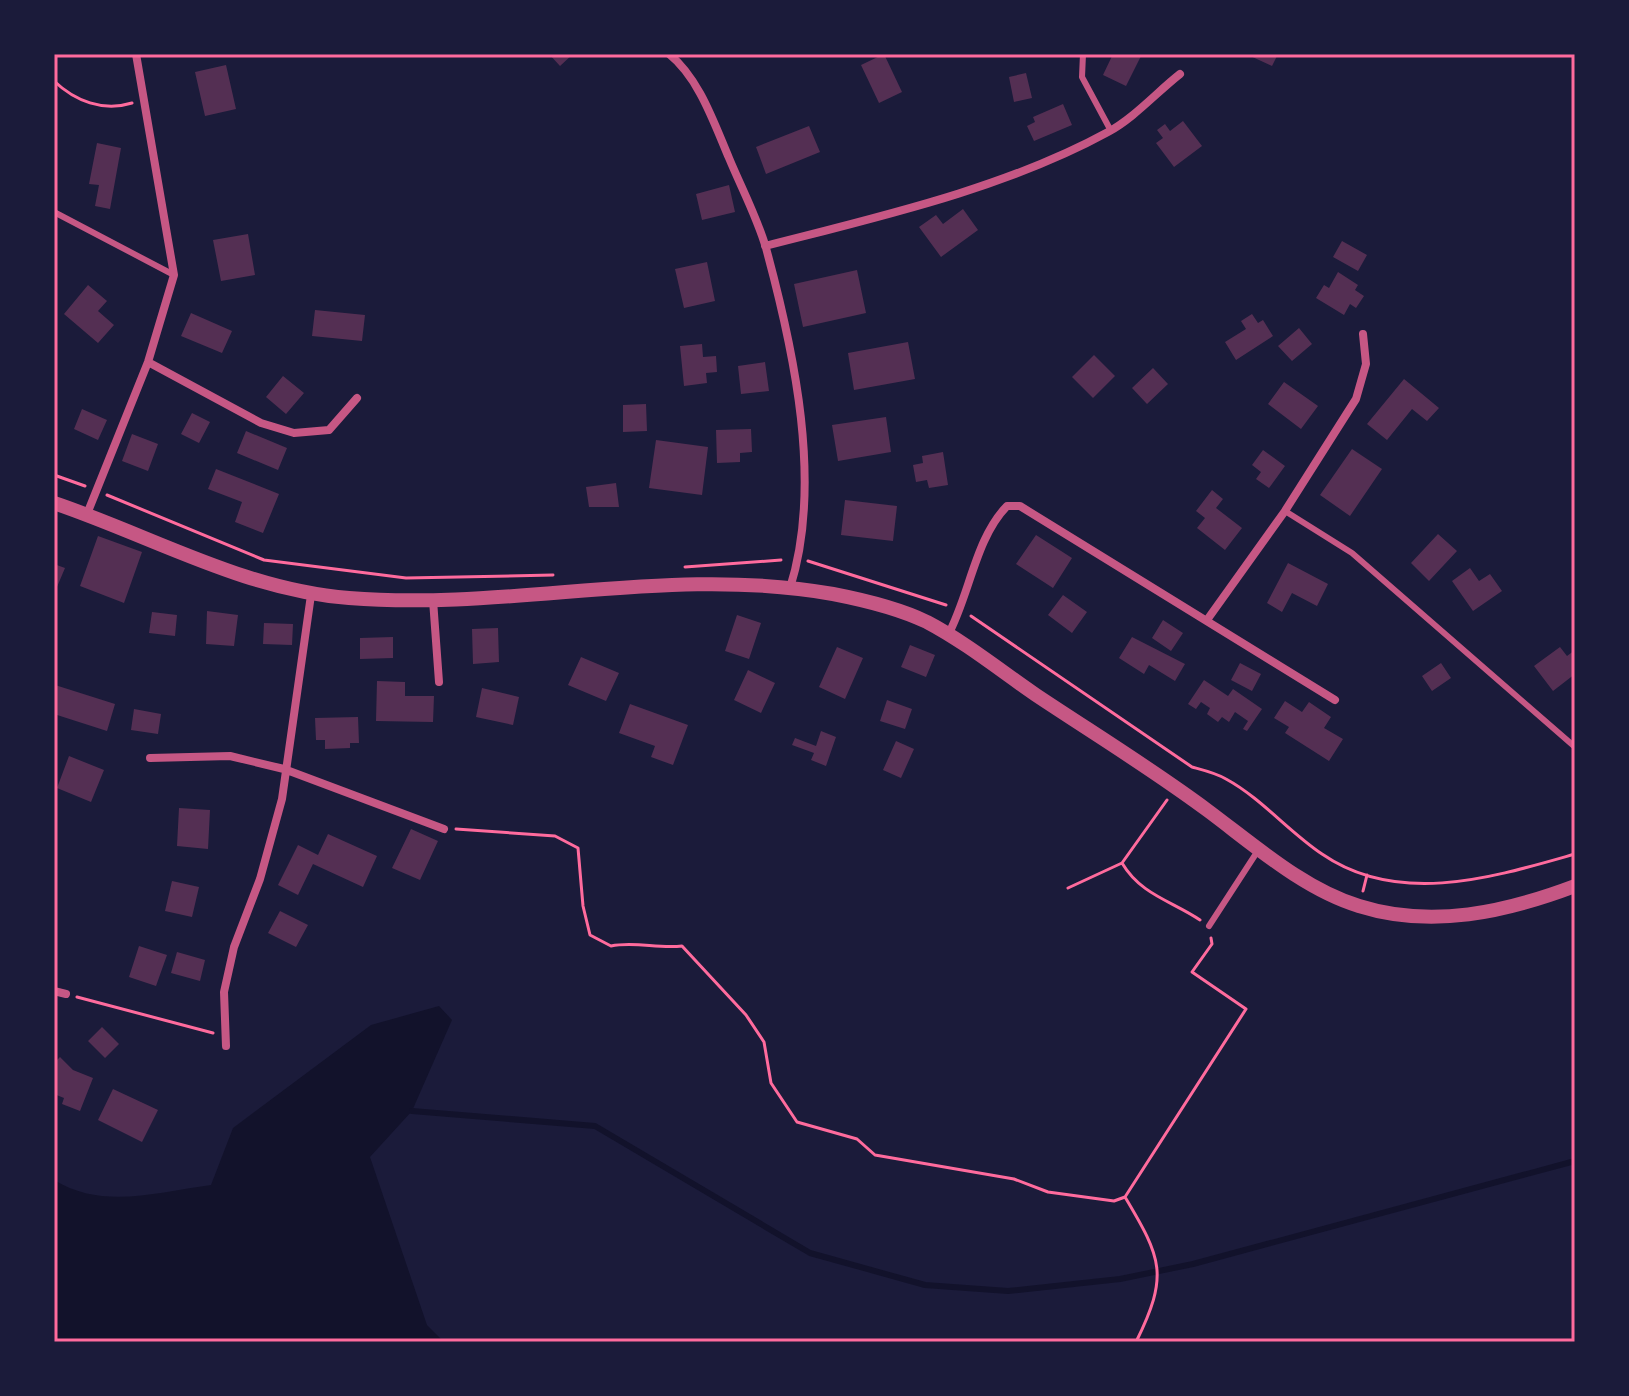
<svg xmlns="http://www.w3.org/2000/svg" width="1629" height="1396" font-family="Helvetica,sans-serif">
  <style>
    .water { fill: #12122b }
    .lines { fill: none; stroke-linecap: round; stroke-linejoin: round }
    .stream { stroke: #12122b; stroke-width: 6 }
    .building { fill: #542f53 }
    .path { stroke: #ff6b9d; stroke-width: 3 }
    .service { stroke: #c65784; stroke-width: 6 }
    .minor { stroke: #c65784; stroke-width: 8 }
    .tertiary { stroke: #c65784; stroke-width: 14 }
    .neatline { fill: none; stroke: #ff6b9d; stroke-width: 3 }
  </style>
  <rect width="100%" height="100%" fill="#1b1b3a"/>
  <!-- water -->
  <path class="water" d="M439,1006L452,1020L412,1111L370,1157L427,1325L444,1342H54V1180C103,1210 157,1192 211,1185L233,1128L371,1025Z"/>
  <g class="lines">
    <!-- stream -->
    <path class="stream" d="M412,1111L595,1126L810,1253L925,1285L1008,1291L1120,1279L1193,1264L1575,1161"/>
  </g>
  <!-- building -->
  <path class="building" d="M549,54H573L560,66Z
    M884,54L902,92L879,103L861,65Z
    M1113,54H1142L1126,86L1103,75Z
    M1246,54H1278L1272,66Z
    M226,65L236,109L205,116L195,72Z
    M1026,73L1032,98L1014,102L1009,77Z
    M1063,104L1072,125L1034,141L1027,126L1035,122L1033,117Z
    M1183,121L1202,146L1174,167L1156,143L1163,138L1157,130L1165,124L1170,131Z
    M809,126L820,152L766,174L756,147Z
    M97,143L121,148L110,209L95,206L99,185L89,184Z
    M729,185L735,212L702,220L696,194Z
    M963,209L978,230L941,257L919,227L936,215L943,224Z
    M248,234L255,275L221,281L213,240Z
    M1342,241L1367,255L1358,271L1333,257Z
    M707,262L715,301L684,308L675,269Z
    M857,270L866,313L803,327L794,284Z
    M1338,272L1358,285L1355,290L1364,296L1356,308L1350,304L1344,315L1316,298L1324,285L1329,288Z
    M88,285L107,301L98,311L114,325L98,343L64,314Z
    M315,310L365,315L362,341L312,336Z
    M191,313L232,331L222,353L181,336Z
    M1252,314L1258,323L1263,320L1273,336L1236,360L1225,342L1246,329L1241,321Z
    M1299,328L1312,344L1292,361L1278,346Z
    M908,342L915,379L854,390L848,353Z
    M702,344L703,357L716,356L717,372L706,373L707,383L684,386L680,346Z
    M1094,355L1115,376L1093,398L1072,377Z
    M765,362L769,391L741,394L738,366Z
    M1153,368L1168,384L1147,404L1132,388Z
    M283,376L304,393L286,414L266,397Z
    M1404,379L1439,408L1427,421L1412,409L1387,440L1367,424Z
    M1284,382L1318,406L1301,429L1268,404Z
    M646,404L647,431L623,432V405Z
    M82,409L107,420L98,440L74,429Z
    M192,413L210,422L199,443L181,434Z
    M886,417L891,452L838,461L832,425Z
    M751,429L752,452L740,453V462L717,463L716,430Z
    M246,431L287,448L278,470L237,453Z
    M132,434L158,444L148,471L122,461Z
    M656,440L708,447L702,495L649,488Z
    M1352,449L1382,469L1350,516L1320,495Z
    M1263,450L1285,466L1269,488L1256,479L1261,472L1252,465Z
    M943,452L948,485L929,488L927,480L916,482L913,465L923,463L922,456Z
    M216,469L279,494L263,533L235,522L242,502L208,489Z
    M616,483L619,507H589L586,487Z
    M1212,490L1223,499L1216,508L1242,528L1225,550L1197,528L1205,518L1196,511Z
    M845,500L897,506L893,541L841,535Z
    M1438,534L1457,551L1429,581L1411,563Z
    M1036,535L1072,558L1053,588L1016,564Z
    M98,536L142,552L124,603L80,586Z
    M1288,563L1328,584L1317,606L1292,593L1282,612L1267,603Z
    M54,564L65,568L54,594Z
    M1470,568L1479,581L1490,574L1502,591L1473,611L1452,581Z
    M1063,595L1087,612L1072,633L1048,615Z
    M207,611L238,615L234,646L206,644Z
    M152,612L177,615L175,636L149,633Z
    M737,615L761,623L749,659L725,651Z
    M1163,620L1183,633L1171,651L1152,638Z
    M264,623L293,624L292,645L263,644Z
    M498,628L499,662L473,664L472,629Z
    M393,637V658L360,659V638Z
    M1132,637L1185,664L1175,681L1149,665L1144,674L1119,658Z
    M910,645L935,655L926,677L901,667Z
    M837,647L863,658L845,699L819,687Z
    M1560,647L1567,656L1575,650V674L1553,691L1534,666Z
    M581,657L619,673L606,701L568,685Z
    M1240,663L1261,674L1252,691L1231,680Z
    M1441,663L1451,678L1432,691L1422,676Z
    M748,670L775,683L761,713L734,700Z
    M1204,680L1228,696L1233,689L1262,709L1247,731L1243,729L1248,721L1235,712L1229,722L1222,717L1218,722L1207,714L1210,708L1201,702L1196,709L1188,704Z
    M377,681L405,682V696H434L433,722L376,721Z
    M55,685L115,704L107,731L54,714Z
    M482,688L519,697L513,725L476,717Z
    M887,700L912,709L905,729L880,721Z
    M1285,701L1302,712L1309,702L1331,717L1324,728L1343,739L1329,761L1285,733L1289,727L1274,718Z
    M630,704L688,725L673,765L651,757L655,746L619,733Z
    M134,709L161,714L158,734L131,730Z
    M358,717L359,743H350V748L325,749V740H316L315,718Z
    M821,731L836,737L826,766L811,760L814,753L792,745L795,738L816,746Z
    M896,741L914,749L901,778L883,770Z
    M69,756L104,770L91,802L57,788Z
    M179,808L210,810L208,849L177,846Z
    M411,829L438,841L420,880L392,868Z
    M328,834L377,856L363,887L313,864L298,895L278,885L298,845L318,855Z
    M172,881L199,887L192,917L165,911Z
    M280,911L308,925L296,947L268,933Z
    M139,946L167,955L156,986L129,977Z
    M177,952L205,960L200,981L171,973Z
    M102,1027L119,1044L105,1058L88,1041Z
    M60,1057L73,1070L93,1078L80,1111L62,1104L64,1098L54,1094V1063Z
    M113,1089L158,1110L142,1142L98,1120Z"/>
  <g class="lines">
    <!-- path -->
    <path class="path" d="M54,81C75,101 103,112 132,103
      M54,475L85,486
      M107,495L264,560L406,578L553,575
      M808,561L946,605
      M685,567L781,560
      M971,616L1192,767C1203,770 1216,773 1226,779C1261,798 1289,832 1322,854C1399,907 1494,877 1575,854
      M1167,800L1122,863C1141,895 1172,901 1200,920
      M456,829L555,836L578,848L583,906L590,935L611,946C635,941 658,949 682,946L746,1015L764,1042L771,1083L797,1122L857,1139L875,1155L1014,1179L1048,1192L1114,1201L1125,1197
      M1068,888L1122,863
      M1363,891L1367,875
      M77,997L213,1033
      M1136,1342C1169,1275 1162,1259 1125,1197L1246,1009L1192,972L1212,944L1211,938"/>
    <!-- service -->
    <path class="service" d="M1083,54L1082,77L1111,131
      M54,212L174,275
      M1285,511L1352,553L1575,747
      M1209,926L1259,849"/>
    <!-- minor -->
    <path class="minor" d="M669,54C699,78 714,123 729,158C741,187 757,217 766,248C794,351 823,484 790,588
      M765,246C878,217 1006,188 1108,132C1134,118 1157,92 1180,74
      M148,362L261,423L294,433L329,430L357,398
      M87,514L148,362L174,275L136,54
      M433,600L439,682
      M1207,620L1285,511L1356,399L1366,364L1363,334
      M948,635C970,594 975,539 1007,506H1020L1335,700
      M150,758L230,756L284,769L444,829
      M54,991L66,994
      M226,1046L224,992L234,947L260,879L282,799L311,595"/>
    <!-- tertiary -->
    <path class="tertiary" d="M54,503C152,536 244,590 349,598C511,611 671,565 833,594C864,600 898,608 927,622C965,642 1001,671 1036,695C1093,733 1152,769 1207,810C1253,844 1303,889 1359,906C1432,929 1506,912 1575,886"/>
  </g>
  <!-- border -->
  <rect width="1629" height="1396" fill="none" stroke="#1b1b3a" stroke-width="112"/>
  <rect x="56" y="56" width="1517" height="1284" class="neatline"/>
</svg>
